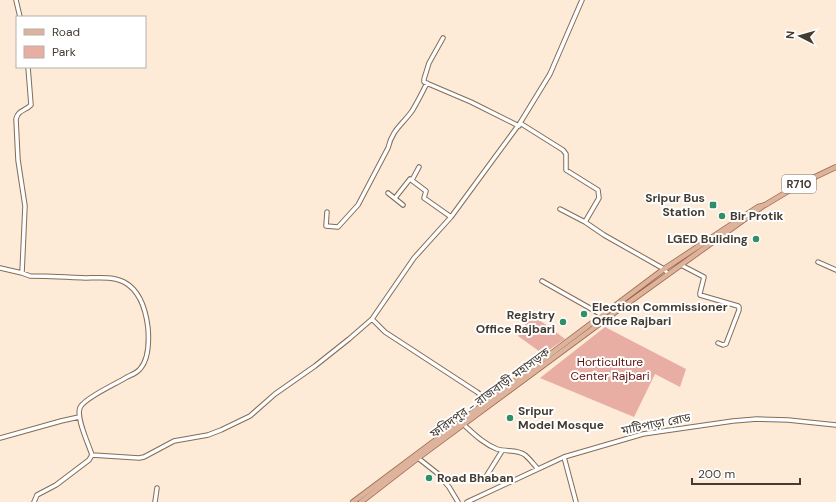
<svg xmlns="http://www.w3.org/2000/svg" width="836" height="502" font-family="'DM Sans','Noto Sans Bengali',sans-serif">
  <style>
    .green { fill: #e8ada3 }
    .lines { fill: none; stroke-linecap: round; stroke-linejoin: round }
    .minor-casing { stroke: #826d57; stroke-width: 5.5 }
    .major-casing { stroke: #9a684c; stroke-width: 6 }
    .minor { stroke: #fff; stroke-width: 3.5 }
    .major { stroke: #deb39c; stroke-width: 4.5 }
    .poi-dot { fill: #308f68; stroke: #fff; stroke-width: 1.5 }
    .labels { text-anchor: middle; stroke-width: 4; stroke-linejoin: round; paint-order: stroke }
    .shield { fill: #fff; stroke: #7c766f; stroke-width: 1 }
    .shield-label { font-size: 11px; font-weight: bold; fill: #443b31 }
    .poi-label { font-size: 12px; font-weight: bold; fill: #443b31; stroke: #fff; text-anchor: start }
    .park-label { font-size: 12px; fill: #60130c; stroke: #fff }
    .street-label { font-size: 12px; fill: #443b31; stroke: #fff }
  </style>
  <rect width="100%" height="100%" fill="#fdead7"/>
  <!-- green -->
  <path class="green" d="M531,315L548,326L565,339L543,354L518,336Z
    M605,327L686,369L680,387L655,374L634,417L540,378Z"/>
  <g class="lines">
    <defs>
      <path id="minor" d="M16,0L20,17
        M443,38L429,63L424,79V82L471,102L519,126
        M520,123L563,150L566,154V170L598,190L599,198L585,222L604,235L664,269L668,274
        M412,180L419,167
        M388,193L403,205
        M395,198L410,179L426,191L424,198L451,217
        M560,209L585,222
        M327,212L326,226L338,227L358,205L388,148C392,130 402,125 412,111C417,103 422,93 427,83
        M818,262L836,270
        M681,265L704,277L700,293V295L738,306L739,307V310L726,344L723,345L718,343
        M0,268L22,273L30,276C48,276 66,277 85,278C97,278 112,276 124,282C141,291 146,311 148,328C149,341 149,359 140,369C137,373 131,375 127,377C116,384 88,396 81,406C74,414 89,445 92,455L89,460L56,485L37,495L34,502
        M22,273L25,206L18,160L16,119C18,110 25,111 31,105L28,67
        M542,281L602,315
        M372,319L385,332L477,392L488,401
        M464,425C474,434 484,444 497,449C506,452 518,449 525,455C530,459 534,465 538,469
        M0,438L61,421L79,417
        M92,455L139,458L144,457L174,441L208,435L221,430L250,416L275,394L315,366L349,339L372,319L414,258L451,217L520,123L550,74L582,0
        M564,457L576,502
        M418,458L437,473L449,487L458,502
        M487,475L502,451
        M155,502L157,488
        M467,502L564,457L643,434L733,421L757,419L788,420L836,425"/>
      <path id="major" d="M353,502L664,269L758,207L765,205L800,184L836,167
        M361,502L418,458L614,313L763,206"/>
    </defs>
    <!-- minor casing -->
    <use href="#minor" class="minor-casing"/>
    <!-- major casing -->
    <use href="#major" class="major-casing"/>
    <!-- minor -->
    <use href="#minor" class="minor"/>
    <!-- major -->
    <use href="#major" class="major"/>
  </g>
  <!-- markers -->
  <g class="poi-dot">
    <rect x="709" y="201" width="8" height="8" rx="2"/>
    <circle cx="722" cy="216" r="4"/>
    <circle cx="756" cy="239" r="4"/>
    <circle cx="584" cy="314" r="4"/>
    <circle cx="563" cy="322" r="4"/>
    <circle cx="510" cy="418" r="4"/>
    <circle cx="429" cy="478" r="4"/>
  </g>
  <g class="labels">
    <!-- shield labels -->
    <rect class="shield" x="782" y="175" width="34" height="18" rx="3"/>
    <g class="shield-label">
      <text x="799" y="188">R710</text>
    </g>
    <!-- poi labels -->
    <g class="poi-label">
      <text x="705" y="202" text-anchor="end">Sripur Bus<tspan x="705" dy="14">Station</tspan></text>
      <text x="730" y="220">Bir Protik</text>
      <text x="748" y="243" text-anchor="end">LGED Buliding</text>
      <text x="592" y="311">Election Commissioner<tspan x="592" dy="14">Office Rajbari</tspan></text>
      <text x="555" y="319" text-anchor="end">Registry<tspan x="555" dy="14">Office Rajbari</tspan></text>
      <text x="518" y="415">Sripur<tspan x="518" dy="14">Model Mosque</tspan></text>
      <text x="437" y="482">Road Bhaban</text>
    </g>
    <!-- park labels -->
    <g class="park-label">
      <text x="610" y="366">Horticulture<tspan x="610" dy="14">Center Rajbari</tspan></text>
    </g>
    <!-- street labels -->
    <g class="street-label">
      <text transform="translate(490 393) rotate(-36)" y="4">ফরিদপুর - রাজবাড়ী মহাসড়ক</text>
      <text transform="translate(656 424) rotate(-11)" y="4">মাটিপাড়া রোড</text>
    </g>
  </g>
  <!-- legend -->
  <rect x="16" y="16" width="130" height="52" fill="#ffffff" stroke="#b4b1ad"/>
  <rect x="24" y="29" width="20" height="6" fill="#deb39c" stroke="#b4b1ad"/>
  <text x="52" y="36" font-size="12" fill="#443b31">Road</text>
  <rect x="24" y="46" width="20" height="12" fill="#e8ada3" stroke="#b4b1ad"/>
  <text x="52" y="56" font-size="12" fill="#443b31">Park</text>
  <!-- north arrow -->
  <g transform="translate(800 36) rotate(276)" stroke="#ffffff" stroke-width="3" paint-order="stroke">
  <path d="M0-3L7 15L0 10L-7 15Z" fill="#443b31"/>
  <text y="-6" font-size="11" font-weight="bold" text-anchor="middle" fill="#443b31">N</text>
  </g>
  <!-- scale -->
  <path d="M692 478v6h108v-6" fill="none" stroke="#443b31" stroke-width="2"/>
  <text x="698" y="478" font-size="12" fill="#443b31" stroke="#ffffff" stroke-width="3" paint-order="stroke">200 m</text>
</svg>
